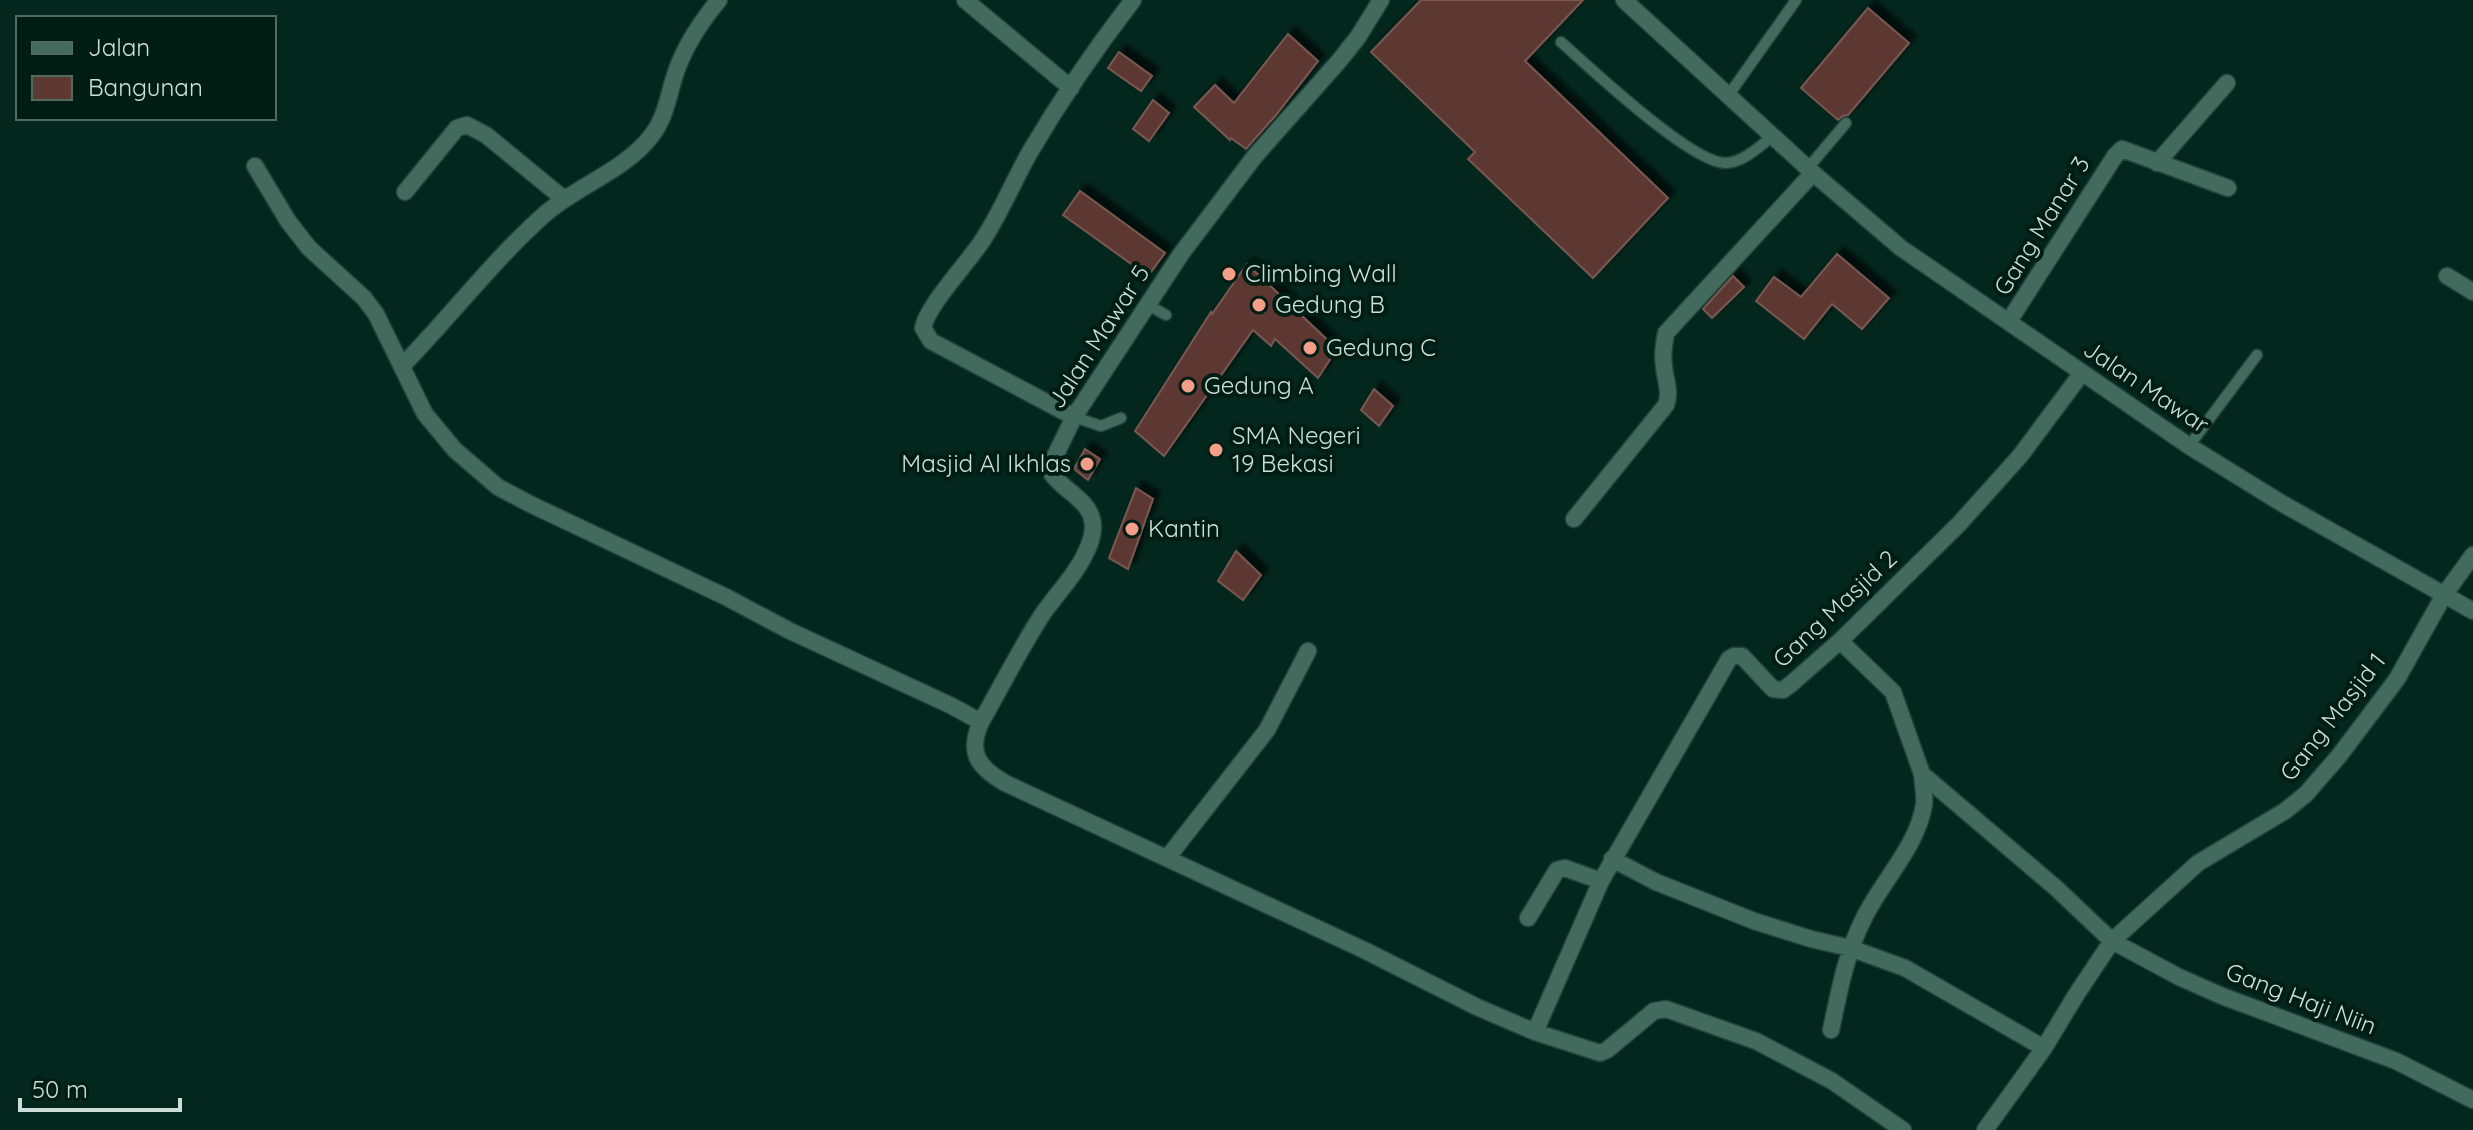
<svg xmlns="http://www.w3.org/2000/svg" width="2473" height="1130" font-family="Quicksand,sans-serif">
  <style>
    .building { fill: #5d3931; stroke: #785851; stroke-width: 2; filter: url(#shadow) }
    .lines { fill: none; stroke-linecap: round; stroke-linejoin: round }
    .service-casing { stroke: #23433b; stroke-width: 13 }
    .minor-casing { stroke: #23433b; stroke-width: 19 }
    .tertiary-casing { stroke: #23433b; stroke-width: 19 }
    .service { stroke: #426b5e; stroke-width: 10 }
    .minor { stroke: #426b5e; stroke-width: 16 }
    .tertiary { stroke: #426b5e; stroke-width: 16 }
    .poi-dot { fill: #f49e89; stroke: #001d14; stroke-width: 3 }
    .labels { text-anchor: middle; stroke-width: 8; stroke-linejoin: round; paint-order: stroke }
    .street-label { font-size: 24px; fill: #ccded8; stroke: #001d14 }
    .poi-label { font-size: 24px; fill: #ccded8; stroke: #001d14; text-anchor: start }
  </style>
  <defs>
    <filter id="shadow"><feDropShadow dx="7" dy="-7" stdDeviation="2" flood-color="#0009"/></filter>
  </defs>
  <rect width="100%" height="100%" fill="#03261d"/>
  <!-- building -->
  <path class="building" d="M1421,0H1583L1525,61L1668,198L1593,278L1468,159L1475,152L1371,52Z
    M1868,8L1909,43L1848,115L1843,116L1838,120L1801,88Z
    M1288,34L1318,61L1276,115L1246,149L1231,138L1230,140L1194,107L1215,85L1234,103Z
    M1119,52L1152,76L1141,91L1108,68Z
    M1153,100L1169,113L1149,141L1133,129Z
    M1080,191L1165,253L1148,276L1063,215Z
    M1837,254L1889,298L1862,329L1832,304L1804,339L1756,301L1774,277L1801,297Z
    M1247,264L1337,349L1318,378L1275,339L1271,346L1253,330L1164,456L1135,431L1211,312L1212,314Z
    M1733,276L1744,287L1712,318L1703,309Z
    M1374,389L1393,406L1379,426L1361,410Z
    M1085,449L1100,459L1088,480L1074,469Z
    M1136,488L1153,499L1128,569L1109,558Z
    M1236,551L1261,575L1243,600L1218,581Z"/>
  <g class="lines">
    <defs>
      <path id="service" d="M1561,42C1589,67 1692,164 1726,163C1744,162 1760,146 1774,135
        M1728,96L1796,0
        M1808,168L1846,123
        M1148,305L1166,315
        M1074,417L1101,426L1121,418
        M2189,446L2257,355"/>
      <path id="minor" d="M965,0L1071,88
        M2157,163L2227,83
        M255,166L288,221L309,248L364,298L376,314L425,414L455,450L498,487L530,504L726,597L790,631L952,706L981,722C967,753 978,767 1005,783L1364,950L1477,1007L1535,1032L1600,1053L1607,1050L1654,1011L1666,1009L1756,1041L1832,1081L1903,1130
        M405,192L457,128L467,125L486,135L564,199
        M2447,276L2473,292
        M2009,321L2115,156L2122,149L2228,188
        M403,365C451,316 493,260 545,214C577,186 626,170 652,135C665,118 668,98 674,78C683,48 699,24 719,0
        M1074,417L931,341L923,328C927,305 970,261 984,238C1002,210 1014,180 1030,152C1061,99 1096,48 1133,0
        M1574,519L1666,405C1671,391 1665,380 1664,366C1662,355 1664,344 1666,333L1813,173
        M1840,641L1893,692L1922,774L2056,888L2112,941L2179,977L2222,996L2396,1061L2473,1100
        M981,722C1001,687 1020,649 1042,615C1055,596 1071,580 1082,560C1088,549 1096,533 1092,519C1087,499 1063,490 1052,474L1054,458L1074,417L1181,254L1255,156L1339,61L1358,37L1381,0
        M1168,857L1267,730L1308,651
        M1612,859L1656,882L1754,921L1811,939L1850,948L1905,968L2044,1048
        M1528,918L1557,870L1565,868L1601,881
        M1831,1030C1839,992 1846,953 1864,918C1882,881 1917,847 1924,805C1925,796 1923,784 1922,774
        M1535,1032L1601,881L1729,659L1734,656H1742L1773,689L1783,690L1791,684L1840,641L1959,524L2020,456L2082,373
        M1985,1130L2044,1048L2076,995L2112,941L2198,863L2285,811L2306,794L2339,756L2397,679L2444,595L2473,555"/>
      <path id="tertiary" d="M1624,0L1813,173L1901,248L2189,446L2283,504L2473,611"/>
    </defs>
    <!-- service casing -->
    <use href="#service" class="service-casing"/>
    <!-- minor casing -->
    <use href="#minor" class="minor-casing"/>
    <!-- tertiary casing -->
    <use href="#tertiary" class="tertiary-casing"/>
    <!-- service -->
    <use href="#service" class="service"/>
    <!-- minor -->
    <use href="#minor" class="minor"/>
    <!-- tertiary -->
    <use href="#tertiary" class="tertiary"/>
  </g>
  <!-- markers -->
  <g class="poi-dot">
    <circle cx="1229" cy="274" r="8"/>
    <circle cx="1259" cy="305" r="8"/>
    <circle cx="1310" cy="348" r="8"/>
    <circle cx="1188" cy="386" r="8"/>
    <circle cx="1216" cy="450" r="8"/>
    <circle cx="1087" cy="464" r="8"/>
    <circle cx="1132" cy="529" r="8"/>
  </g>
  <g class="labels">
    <!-- street labels -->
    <g class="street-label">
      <text transform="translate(2042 226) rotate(-58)" y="8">Gang Manar 3</text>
      <text transform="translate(1099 337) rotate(-57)" y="8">Jalan Mawar 5</text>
      <text transform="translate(2146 387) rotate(34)" y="8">Jalan Mawar</text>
      <text transform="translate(1835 609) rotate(-43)" y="8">Gang Masjid 2</text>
      <text transform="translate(2333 717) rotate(-52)" y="8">Gang Masjid 1</text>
      <text transform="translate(2301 999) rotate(21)" y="8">Gang Haji Niin</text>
    </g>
    <!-- poi labels -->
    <g class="poi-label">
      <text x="1245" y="282">Climbing Wall</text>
      <text x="1275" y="313">Gedung B</text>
      <text x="1326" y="356">Gedung C</text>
      <text x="1204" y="394">Gedung A</text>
      <text x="1232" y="444">SMA Negeri<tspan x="1232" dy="28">19 Bekasi</tspan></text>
      <text x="1071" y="472" text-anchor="end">Masjid Al Ikhlas</text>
      <text x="1148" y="537">Kantin</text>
    </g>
  </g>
  <!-- legend -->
  <rect x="16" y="16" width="260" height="104" fill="#001d14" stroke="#526a62" stroke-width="2"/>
  <rect x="32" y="42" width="40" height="12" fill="#426b5e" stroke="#526a62" stroke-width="2"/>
  <text x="88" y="56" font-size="24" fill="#ccded8">Jalan</text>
  <rect x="32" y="76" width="40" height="24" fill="#5d3931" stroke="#526a62" stroke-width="2"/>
  <text x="88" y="96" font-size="24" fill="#ccded8">Bangunan</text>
  <!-- scale -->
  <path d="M20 1098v12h160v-12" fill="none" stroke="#ccded8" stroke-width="4"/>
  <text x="32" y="1098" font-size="24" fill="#ccded8" stroke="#001d14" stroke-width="6" paint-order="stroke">50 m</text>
</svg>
